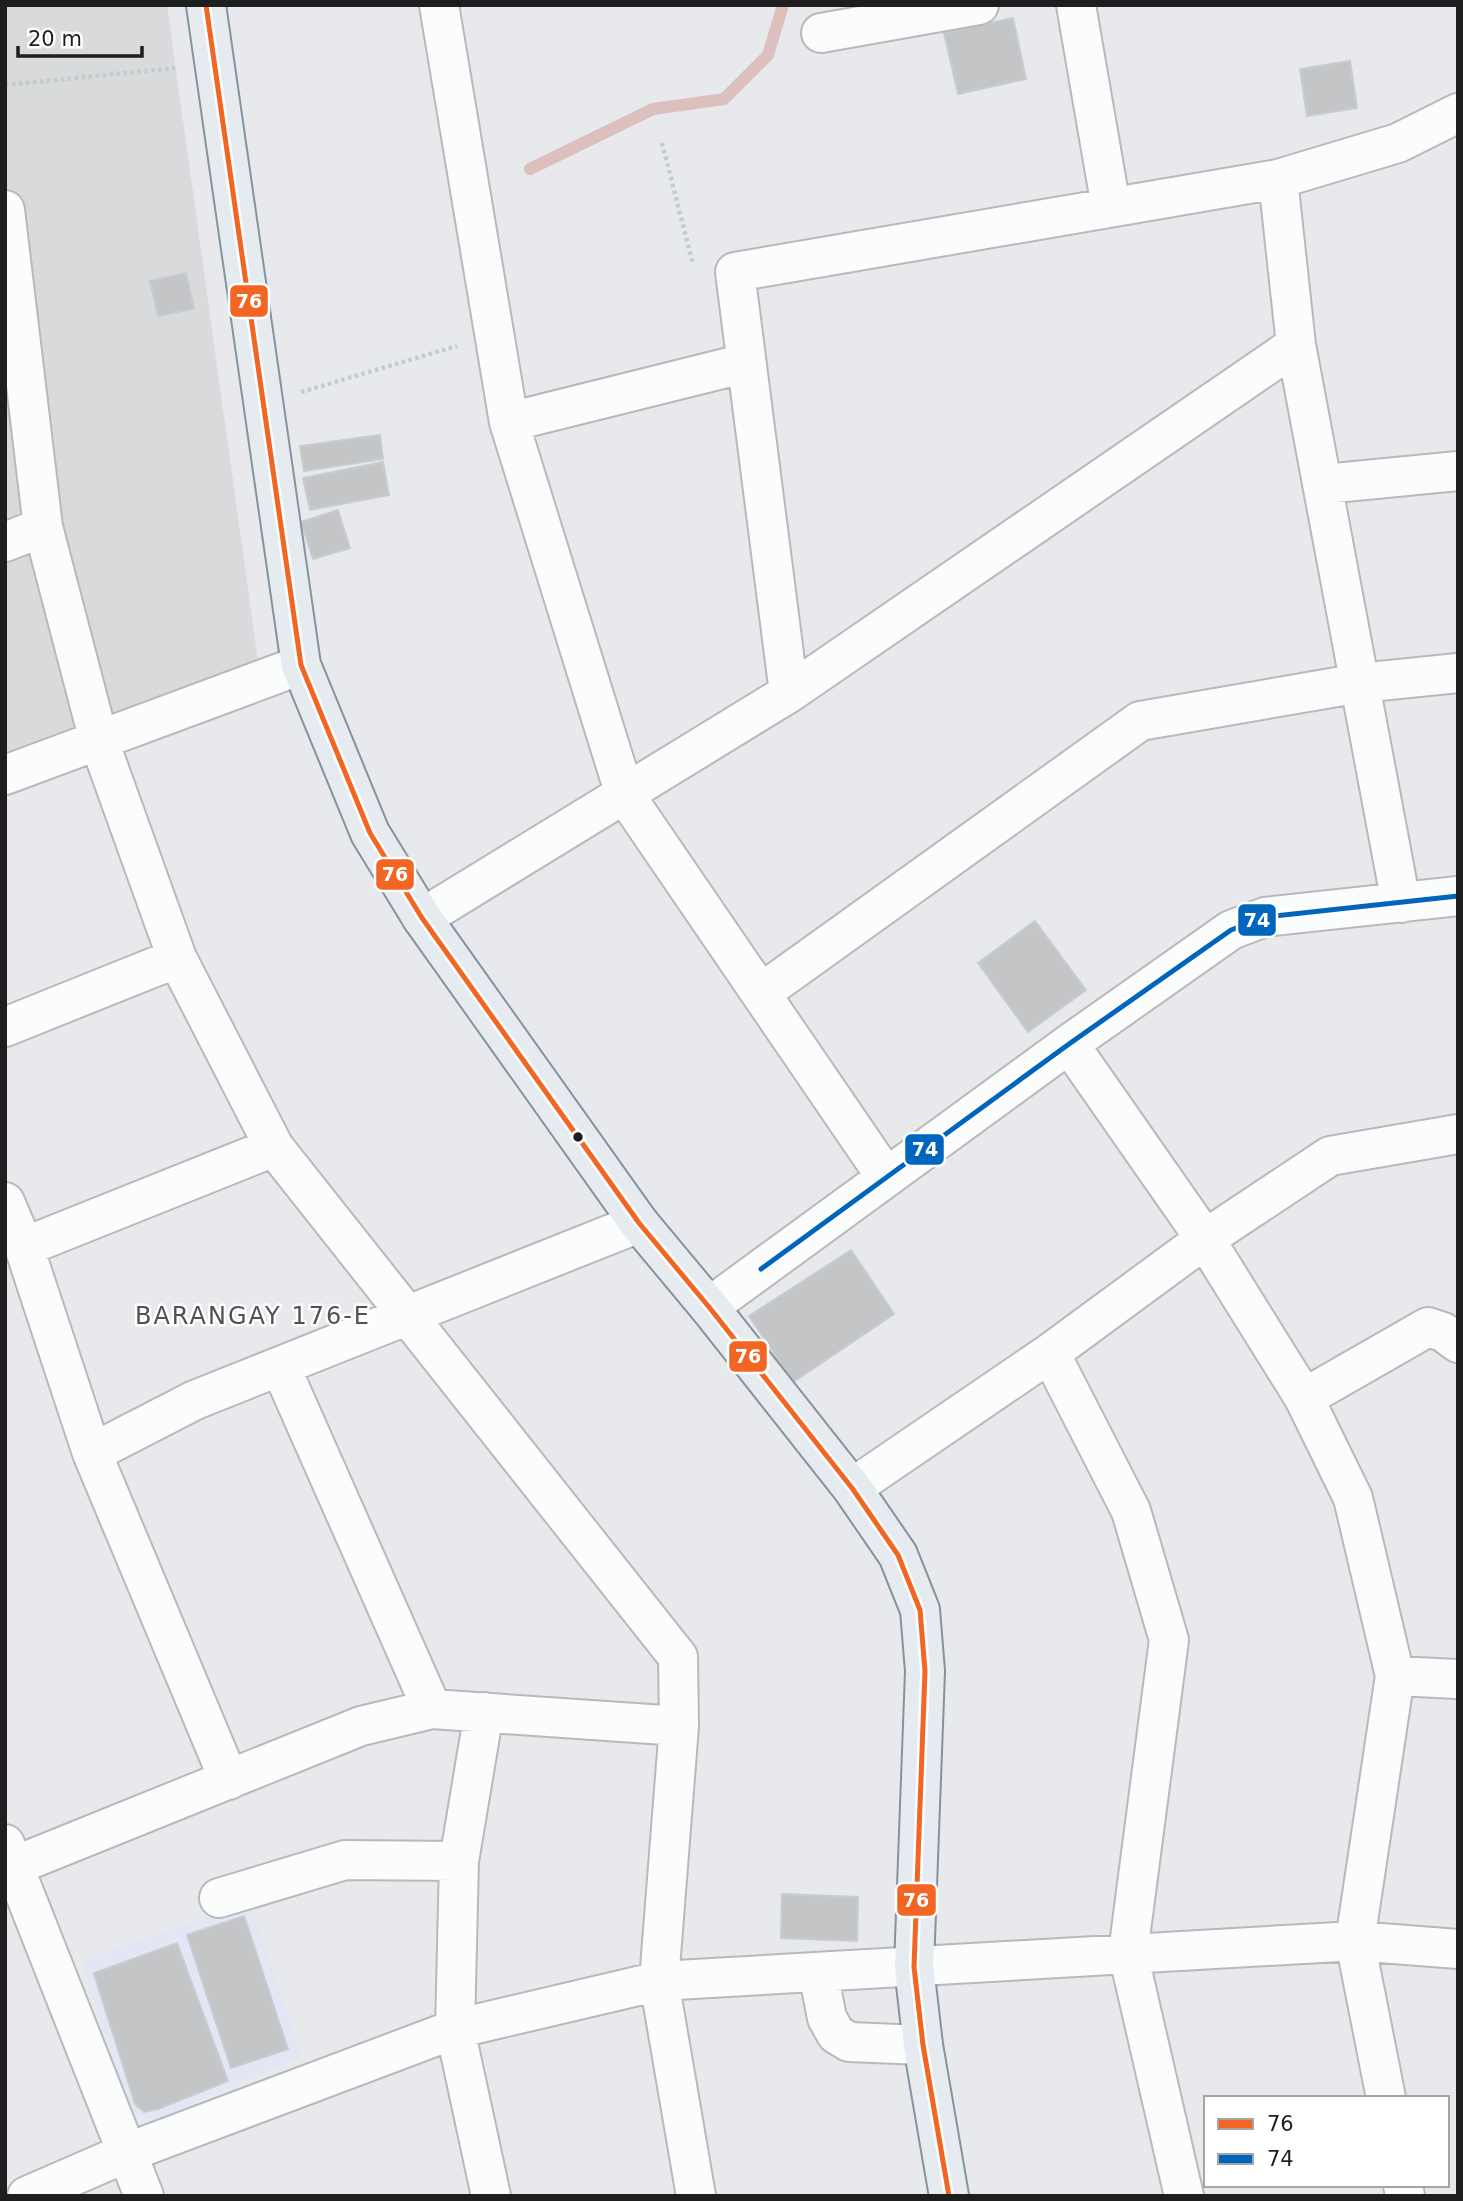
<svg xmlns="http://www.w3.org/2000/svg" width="1463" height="2201" font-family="'DejaVu Sans',sans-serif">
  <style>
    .residential { fill: #d8dadb }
    .education { fill: #e3e6f4 }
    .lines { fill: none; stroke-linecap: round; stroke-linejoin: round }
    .stream { stroke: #dcc0be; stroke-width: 12 }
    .building { fill: #c3c5c7; stroke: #c9cccf; stroke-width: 2 }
    .minor-casing { stroke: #b8b9ba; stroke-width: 42 }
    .major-casing { stroke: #8692a0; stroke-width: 42 }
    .path { stroke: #c1cdcd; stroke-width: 4.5; stroke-dasharray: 3.5 3.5; stroke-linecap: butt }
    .minor { stroke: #fbfcfc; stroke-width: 38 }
    .major { stroke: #e5ebef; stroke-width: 38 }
    .bus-1-casing { stroke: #fff; stroke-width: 10 }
    .bus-2-casing { stroke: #fff; stroke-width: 10 }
    .bus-1 { stroke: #f26522; stroke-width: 5 }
    .bus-2 { stroke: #0065bd; stroke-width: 5 }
    .bus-dot { fill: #1e1e1e; stroke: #fff; stroke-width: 2.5 }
    .labels { text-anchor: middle; stroke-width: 5; stroke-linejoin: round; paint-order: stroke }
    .quarter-label { font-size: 24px; letter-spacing: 2px; fill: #515151; stroke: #fff }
    .line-badge { stroke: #fff; stroke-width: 2.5 }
    .badge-label { font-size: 19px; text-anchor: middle; font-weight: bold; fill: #fff }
  </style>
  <rect width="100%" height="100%" fill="#e7e9ec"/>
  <!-- residential -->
  <path class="residential" d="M5,5H167L259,668L5,769Z"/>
  <!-- education -->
  <path class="education" d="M249,1902L302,2056L155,2120L129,2112L82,1961Z"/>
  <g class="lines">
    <!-- stream -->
    <path class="stream" d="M530,169L653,109L724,99L768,55L783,5"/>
  </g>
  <!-- building -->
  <path class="building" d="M1013,18L1026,79L958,94L944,33Z
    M1350,61L1357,108L1307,116L1300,69Z
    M186,273L194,309L158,316L150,281Z
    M380,435L383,459L304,471L300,446Z
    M383,462L389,495L310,510L303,478Z
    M338,510L350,548L313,559L301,522Z
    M1035,921L1086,990L1028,1032L978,963Z
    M851,1250L894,1314L793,1382L749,1316Z
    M782,1894L858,1897L857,1941L781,1938Z
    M244,1916L288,2049L231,2068L187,1935Z
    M177,1943L228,2081L158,2109L144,2112L135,2104L94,1973Z"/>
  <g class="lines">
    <defs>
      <path id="minor" d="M439,5L509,422L625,795L886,1177
        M1076,5L1111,207
        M821,33L979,5
        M1278,179L1296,345L1401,903
        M5,210L43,527L99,741L177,958L274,1147L678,1657L679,1726L659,1981L696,2196
        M509,422L746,363
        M1324,484L1458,471
        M5,542L43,527
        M789,693L735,272L1278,179L1398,143L1458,113
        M5,775L301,665
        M422,918L789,693L1296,345
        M761,993L1140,721L1360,683L1458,673
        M5,1027L177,958
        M1069,1044L1205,1239L1304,1398L1353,1498L1395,1676L1355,1941L1386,2098
        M5,1202L24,1247L92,1453L229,1780
        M24,1247L274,1147
        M709,1307L1069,1044L1231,930L1265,917L1458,896
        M1050,1353L1131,1511L1169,1640L1128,1953L1184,2196
        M281,1368L432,1709
        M1304,1398L1428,1327L1443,1332L1458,1343
        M92,1453L195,1400L639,1223
        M852,1488L1050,1353L1205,1239L1330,1156L1458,1134
        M1395,1676L1458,1679
        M484,1712L459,1861L455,2029L491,2196
        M5,1844L144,2196
        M14,1866L361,1726L432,1709L679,1726
        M219,1898L345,1860L459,1861
        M818,1972L827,2018L836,2034L849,2042L923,2045
        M1403,2185L1405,2196
        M27,2196L126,2153L455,2029L659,1981L1355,1941L1458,1949"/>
      <path id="major" d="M206,5L301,665L370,833L422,918L639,1223L709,1307L852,1488L898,1555L920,1610L925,1671L914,1967L923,2045L949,2196"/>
    </defs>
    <!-- minor casing -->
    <use href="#minor" class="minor-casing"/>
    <!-- major casing -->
    <use href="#major" class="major-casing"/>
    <!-- path -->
    <path class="path" d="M5,85L175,68
      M662,143L693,264
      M301,392L457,346"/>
    <!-- minor -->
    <use href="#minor" class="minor"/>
    <!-- major -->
    <use href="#major" class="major"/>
    <defs>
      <path id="bus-1" d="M206,5L301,665L370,833L422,918L639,1223L709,1307L852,1488L898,1555L920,1610L925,1671L914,1967L923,2045L949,2196"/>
      <path id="bus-2" d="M761,1269L1069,1044L1231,930L1265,917L1458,896"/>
    </defs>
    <!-- bus-1 casing -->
    <use href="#bus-1" class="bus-1-casing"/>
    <!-- bus-2 casing -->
    <use href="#bus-2" class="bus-2-casing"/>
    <!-- bus-1 -->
    <use href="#bus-1" class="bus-1"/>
    <!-- bus-2 -->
    <use href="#bus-2" class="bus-2"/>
  </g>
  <!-- markers -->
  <circle class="bus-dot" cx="578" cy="1137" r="6"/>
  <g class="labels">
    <!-- quarter labels -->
    <g class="quarter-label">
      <text x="253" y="1324">BARANGAY 176-E</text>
    </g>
  </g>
  <g class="line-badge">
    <rect x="229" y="284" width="40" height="34" rx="7" fill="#f26522"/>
    <rect x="375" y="858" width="40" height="33" rx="7" fill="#f26522"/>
    <rect x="1237" y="903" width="40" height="34" rx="7" fill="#0065bd"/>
    <rect x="904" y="1133" width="41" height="33" rx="7" fill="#0065bd"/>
    <rect x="728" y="1340" width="40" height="33" rx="7" fill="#f26522"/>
    <rect x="896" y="1883" width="41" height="34" rx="7" fill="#f26522"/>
  </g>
  <g class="badge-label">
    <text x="249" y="308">76</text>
    <text x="395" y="881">76</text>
    <text x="1257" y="927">74</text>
    <text x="925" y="1156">74</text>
    <text x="748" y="1363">76</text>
    <text x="916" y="1907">76</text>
  </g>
  <!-- border -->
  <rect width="1463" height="2201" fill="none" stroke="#1e1e1e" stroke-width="14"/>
  <!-- legend -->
  <rect x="1204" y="2096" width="245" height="91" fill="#ffffff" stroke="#a5a5a5" stroke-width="2"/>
  <rect x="1218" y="2119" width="35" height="10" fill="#f26522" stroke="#a5a5a5" stroke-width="2"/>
  <text x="1267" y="2131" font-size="21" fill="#1e1e1e">76</text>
  <rect x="1218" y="2154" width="35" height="10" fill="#0065bd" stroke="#a5a5a5" stroke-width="2"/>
  <text x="1267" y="2166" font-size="21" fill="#1e1e1e">74</text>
  <!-- scale -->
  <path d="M18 46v10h124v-10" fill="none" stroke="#1e1e1e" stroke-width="3.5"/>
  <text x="28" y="46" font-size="21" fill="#1e1e1e" stroke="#ffffff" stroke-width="5" paint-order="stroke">20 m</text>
</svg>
